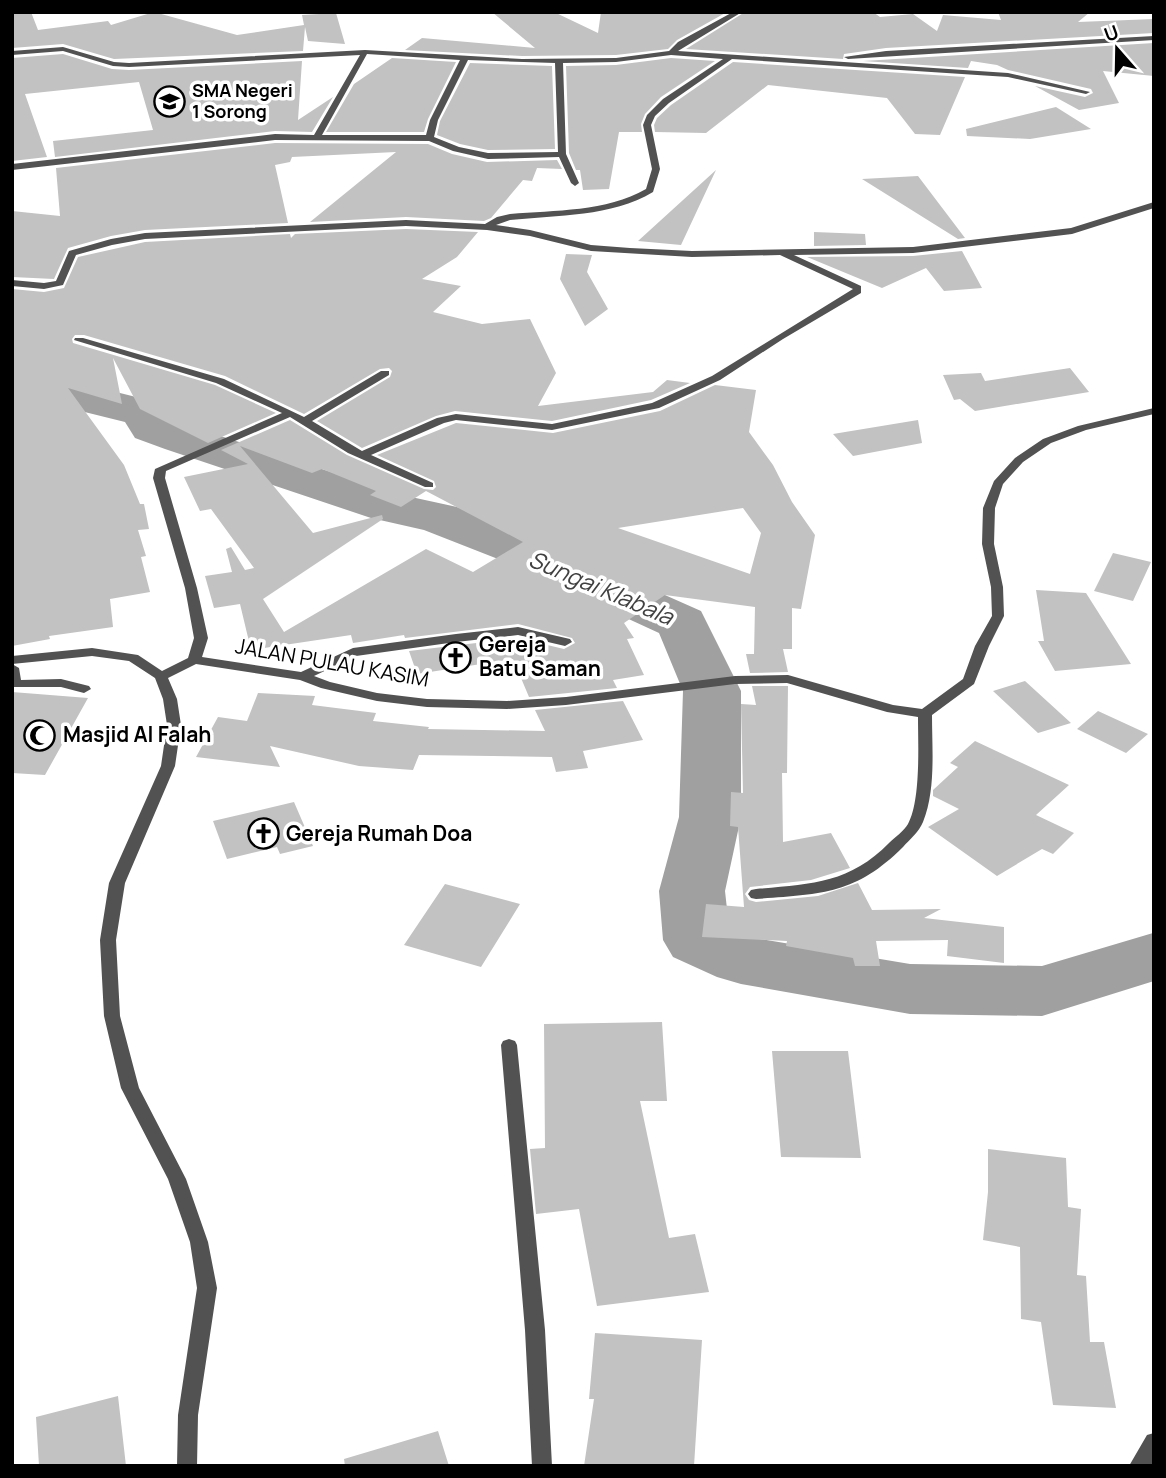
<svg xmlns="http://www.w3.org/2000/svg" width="1166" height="1478" font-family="Manrope,sans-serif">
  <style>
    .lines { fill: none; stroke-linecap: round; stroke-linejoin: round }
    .river { fill: #a0a0a0; fill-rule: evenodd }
    .building { fill: #c2c2c2; fill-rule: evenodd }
    .service { fill: #525252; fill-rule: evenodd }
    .minor { fill: #525252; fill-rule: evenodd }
    .labels { text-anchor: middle; stroke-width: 7; stroke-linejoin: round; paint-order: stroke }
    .far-poi-label { font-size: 18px; font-weight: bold; fill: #000; stroke: #fff; text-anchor: start }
    .poi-label { font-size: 21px; font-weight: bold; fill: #000; stroke: #fff; text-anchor: start }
    .street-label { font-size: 21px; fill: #000; stroke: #fff }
    .water-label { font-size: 23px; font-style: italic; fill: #414141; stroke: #fff }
  </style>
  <rect width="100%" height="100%" fill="#fff"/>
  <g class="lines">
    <!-- river -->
    <path class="river" d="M12,366L160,403L170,419L199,429L402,495L457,507L534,537L701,611L741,691V817L725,891L729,927L754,938L910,964L1042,966L1153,933L1154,981L1042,1016L910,1014L741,984L717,977L673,957L663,940L659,891L679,817L683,691L659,633L498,559L424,530L371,518L165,449L135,438L125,422L12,394Z"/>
  </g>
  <!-- building -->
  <path class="building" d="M12,12H31L38,30L108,21L111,25L154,12L237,35L304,25L302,15L336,13L345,44L308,41L305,27L303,51L114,59L63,44L12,48Z
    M492,12H554L598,33L601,12H727L677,40L668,49L616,55L522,56L405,50L422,38L535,48Z
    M745,12H873L880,17L913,14L937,31L943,15L1001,20L998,12H1090L1078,22L1154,19V33L886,48L844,54L843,59L686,49Z
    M1154,43V76L1103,71L1119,103L1079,110L1035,86L1085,97L1093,93L1091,89L1008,70L997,65L971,61L968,68L863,61Z
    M63,54L112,69L129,70L302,61L298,120L333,97L312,132L275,131L55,157L53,141L153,130L139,82L25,94L47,157L12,161V58Z
    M392,58L456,62L428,119L424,132H326L354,84Z
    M671,58L715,61L661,97L645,114L641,124L642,132H619L609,189L583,190L580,170H576L569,153L566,66L616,65Z
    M733,62L965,77L940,135L915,134L887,98L768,85L706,133L655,132L654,125L657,118L671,105Z
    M470,63L552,66L555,149L488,150L460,144L437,135L440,121Z
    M1056,107L1091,129L1030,139L967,136L966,129Z
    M275,143L428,144L452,154L487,162L557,160L562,169L537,168L532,181L523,180L491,218L484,221L406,217L310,222L396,152L292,157L290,162L275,165L288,223L145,230L111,236L68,248L54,279L12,277V211L60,216L56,168Z
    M716,170L681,245L638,241Z
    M918,176L965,238L958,239L862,179Z
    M406,229L478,232L457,257L422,279L461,286L433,312L482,324L530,319L556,373L538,406L653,392L667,380L690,383L651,400L552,421L455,411L436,416L362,448L317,421L390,377L392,371L389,368L380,369L304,414L225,376L84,335H75L72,339L73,343L215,385L276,413L208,443L140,409L113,358L122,404L68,388L124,465L140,504H144L149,529L138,530L146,556L141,557L150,592L110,599L113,627L49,636L50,639L12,646V289L44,292L64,288L78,257L145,242L290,234L291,238L295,234Z
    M814,232L865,234L866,245L814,246Z
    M962,251L982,288L944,291L926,268L882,288L807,257L913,256Z
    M566,254L592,255L587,272L608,309L585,326L560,279Z
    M1070,368L1089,392L975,411L960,399L954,400L943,375L981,373L985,381Z
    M715,385L756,390L749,432L773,465L792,502L815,535L801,609L792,608V649H783L788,672L750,673L746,654H754L755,607L665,595L624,623L634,638L627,639L644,675L613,680L617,688L529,697L513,659L417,674L409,651L518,638L564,649L575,643L572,638L518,624L405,638L404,635L353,643L351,635L251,650L240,604L214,608L205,576L232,572L226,549L231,547L245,570L254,568L211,509L200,511L184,477L248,464L221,450L290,420L347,455L424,489L433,490L436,487L434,481L377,455L456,423L553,433L660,411ZM240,446L312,473L322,469L376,491L370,495L401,507L426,491L523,542L473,572L426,549L284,632L263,599L383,519L382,515L313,533ZM743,508L761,533L750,574L618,528Z
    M918,420L922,443L853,456L833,434Z
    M1113,553L1151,562L1133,601L1094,591Z
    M1036,590L1086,593L1131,664L1055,671L1038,641H1044Z
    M1025,681L1071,723L1038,733L993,691Z
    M752,686H788L787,773H782L783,842L831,833L850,868L811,880L750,887L745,894L749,900L756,902L818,896L858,883L872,910L941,909L924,918L1004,927V963L947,956L948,940L876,941L880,966H855L853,958L786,946L787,941L702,937L706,904L744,907L738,827L730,826L731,792L743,793L741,704L756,705Z
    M12,692L88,698L45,775L12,773Z
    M258,693L315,696L312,705L376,713L373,721L429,727L428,729L545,731L535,710L623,701L643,740L583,751L588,768L556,772L552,757L419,755L413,770L359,766L270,746L280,767L196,757L218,717L247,721Z
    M1098,711L1148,734L1126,753L1077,729Z
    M975,741L1069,785L1036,815L1074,833L1053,854L1042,849L997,876L928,827L959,809L933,796V790L958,767L950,763Z
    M294,802L313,846L280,854L277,847L227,859L213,821Z
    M445,884L520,904L481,967L404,945Z
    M662,1022L667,1101H640L669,1238L695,1234L709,1292L597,1306L579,1209L536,1214L530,1149L545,1148L544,1024Z
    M772,1051H848L861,1158L781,1157Z
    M988,1149L1066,1158L1068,1207L1081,1209L1077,1275L1086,1276L1090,1342H1104L1116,1408L1053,1405L1041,1322L1021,1319L1020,1247L983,1240L988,1192Z
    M595,1333L702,1340L694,1466H584L594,1399H589Z
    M118,1396L126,1466H39L36,1417Z
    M438,1431L449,1466H345L344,1459Z"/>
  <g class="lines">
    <!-- service -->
    <path class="service" d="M12,664L19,668L21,680L61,679L89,686L91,689L84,693L61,687H12Z"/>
    <!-- minor -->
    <path class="minor" d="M733,12H742L678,51L1008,73L1090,92L1086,94L1008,77L732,59L669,103L655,116L651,125L660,169L653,192C611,217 558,215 510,220L496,225L530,230L591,245L630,248L692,251L913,247L1071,228L1154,202V208L1072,234L913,253L794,255L861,286V293L783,339L720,380L659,408L552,430L456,420L444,423L371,455L433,483V487H425L348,453L290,417L166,471L165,478L197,588L208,638L202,657L301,672L353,648L456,634L518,627L570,639L572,642L565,646L518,635L456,642L356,656L314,676L330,682L377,693L427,699L507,701L566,697L735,676L788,675L893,705L922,709L963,679L975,646L992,616L991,587L982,544L983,508L994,481L1015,458L1043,439L1078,426L1154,408V414L1086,430L1051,443L1023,462L1003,484L995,508L994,544L1003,587L1004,616L989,646L974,684L932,715C932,749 936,790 923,822C919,832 910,839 903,847C855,895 820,894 756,899L751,898L748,894L751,890L756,889C810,884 849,884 889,843C895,837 904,831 908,824C921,800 918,744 918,717L887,712L787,683L735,684L566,705L507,709L427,707L377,701L321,688L300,680L196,664L168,678L177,699L181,725L175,766L125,883L116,940L120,1016L139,1088L186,1179L208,1242L217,1288L198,1415L197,1466H177L178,1415L197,1288L190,1242L168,1179L121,1088L104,1016L100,940L109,883L161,766L167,725L163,699L155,678L129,661L92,656L12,664V656L92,648L138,655L162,671L188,658L194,638L185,588L153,478L155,469L282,413L216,383L74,340L75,338H83L224,379L304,417L381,371H389V375L312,421L362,451L437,418L456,414L552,424L652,403L712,376L853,289L780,255L692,257L591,251L530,236L487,230L406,226L145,239L112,245L76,255L63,285L44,289L12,286V280L44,283L56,281L69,251L111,239L145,233L406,220L485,224L497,217L510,214C555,210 606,212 646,189L652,169L643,125L647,115L663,99L723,59L671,55L616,62L563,63L566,154L579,183L575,186L571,183L559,157L488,159L453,151L429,141L275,140L12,170V164L275,134L314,135L360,55L129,67L113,66L63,51L12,55V51L63,47L114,62L129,63L365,50L522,59L616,58L669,51L678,42ZM367,54L460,60L430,120L426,135H322ZM468,60L555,63L558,152L488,153L459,147L434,137L438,120Z
      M1154,36V40L848,59L844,57L886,51Z
      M509,1039L515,1041L517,1045L545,1330L552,1466H532L525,1330L501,1045L503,1041Z
      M1154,1433V1461L1151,1466H1129L1147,1435Z"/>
  </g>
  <!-- icons -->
  <defs>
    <symbol id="school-ring" viewBox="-11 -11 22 22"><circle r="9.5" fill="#fff" stroke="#000" stroke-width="1.5"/><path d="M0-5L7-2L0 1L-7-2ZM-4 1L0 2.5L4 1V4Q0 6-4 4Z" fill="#000"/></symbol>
    <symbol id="church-ring" viewBox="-11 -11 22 22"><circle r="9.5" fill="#fff" stroke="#000" stroke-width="1.5"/><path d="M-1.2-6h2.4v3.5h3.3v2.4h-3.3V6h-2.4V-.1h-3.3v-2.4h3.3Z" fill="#000"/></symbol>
    <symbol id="mosque-ring" viewBox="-11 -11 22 22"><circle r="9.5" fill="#fff" stroke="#000" stroke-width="1.5"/><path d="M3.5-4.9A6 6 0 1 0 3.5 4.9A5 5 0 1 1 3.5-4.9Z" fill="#000"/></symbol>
  </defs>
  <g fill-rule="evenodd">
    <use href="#school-ring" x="152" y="84" width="35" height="35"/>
    <use href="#church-ring" x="438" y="640" width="35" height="35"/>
    <use href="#mosque-ring" x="22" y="718" width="35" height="35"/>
    <use href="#church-ring" x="246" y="816" width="35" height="35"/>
  </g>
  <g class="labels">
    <!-- far-poi labels -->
    <g class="far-poi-label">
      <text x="192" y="97">SMA Negeri<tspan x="192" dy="21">1 Sorong</tspan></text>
    </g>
    <!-- poi labels -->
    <g class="poi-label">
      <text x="479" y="652">Gereja<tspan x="479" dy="24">Batu Saman</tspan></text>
      <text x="63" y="742">Masjid Al Falah</text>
      <text x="286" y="841">Gereja Rumah Doa</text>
    </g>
    <!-- street labels -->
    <g class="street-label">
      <text transform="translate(332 663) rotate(10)" y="7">JALAN PULAU KASIM</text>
    </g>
    <!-- water labels -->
    <g class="water-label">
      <text transform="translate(601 588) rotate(23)" y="8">Sungai Klabala</text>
    </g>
  </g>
  <!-- border -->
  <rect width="1166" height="1478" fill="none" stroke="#000000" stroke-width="28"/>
  <!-- north arrow -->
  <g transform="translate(1117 49) rotate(340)" stroke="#ffffff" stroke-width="5" paint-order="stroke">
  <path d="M0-5L12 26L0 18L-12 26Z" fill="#000000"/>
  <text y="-10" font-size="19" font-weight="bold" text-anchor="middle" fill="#000000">U</text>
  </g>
</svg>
